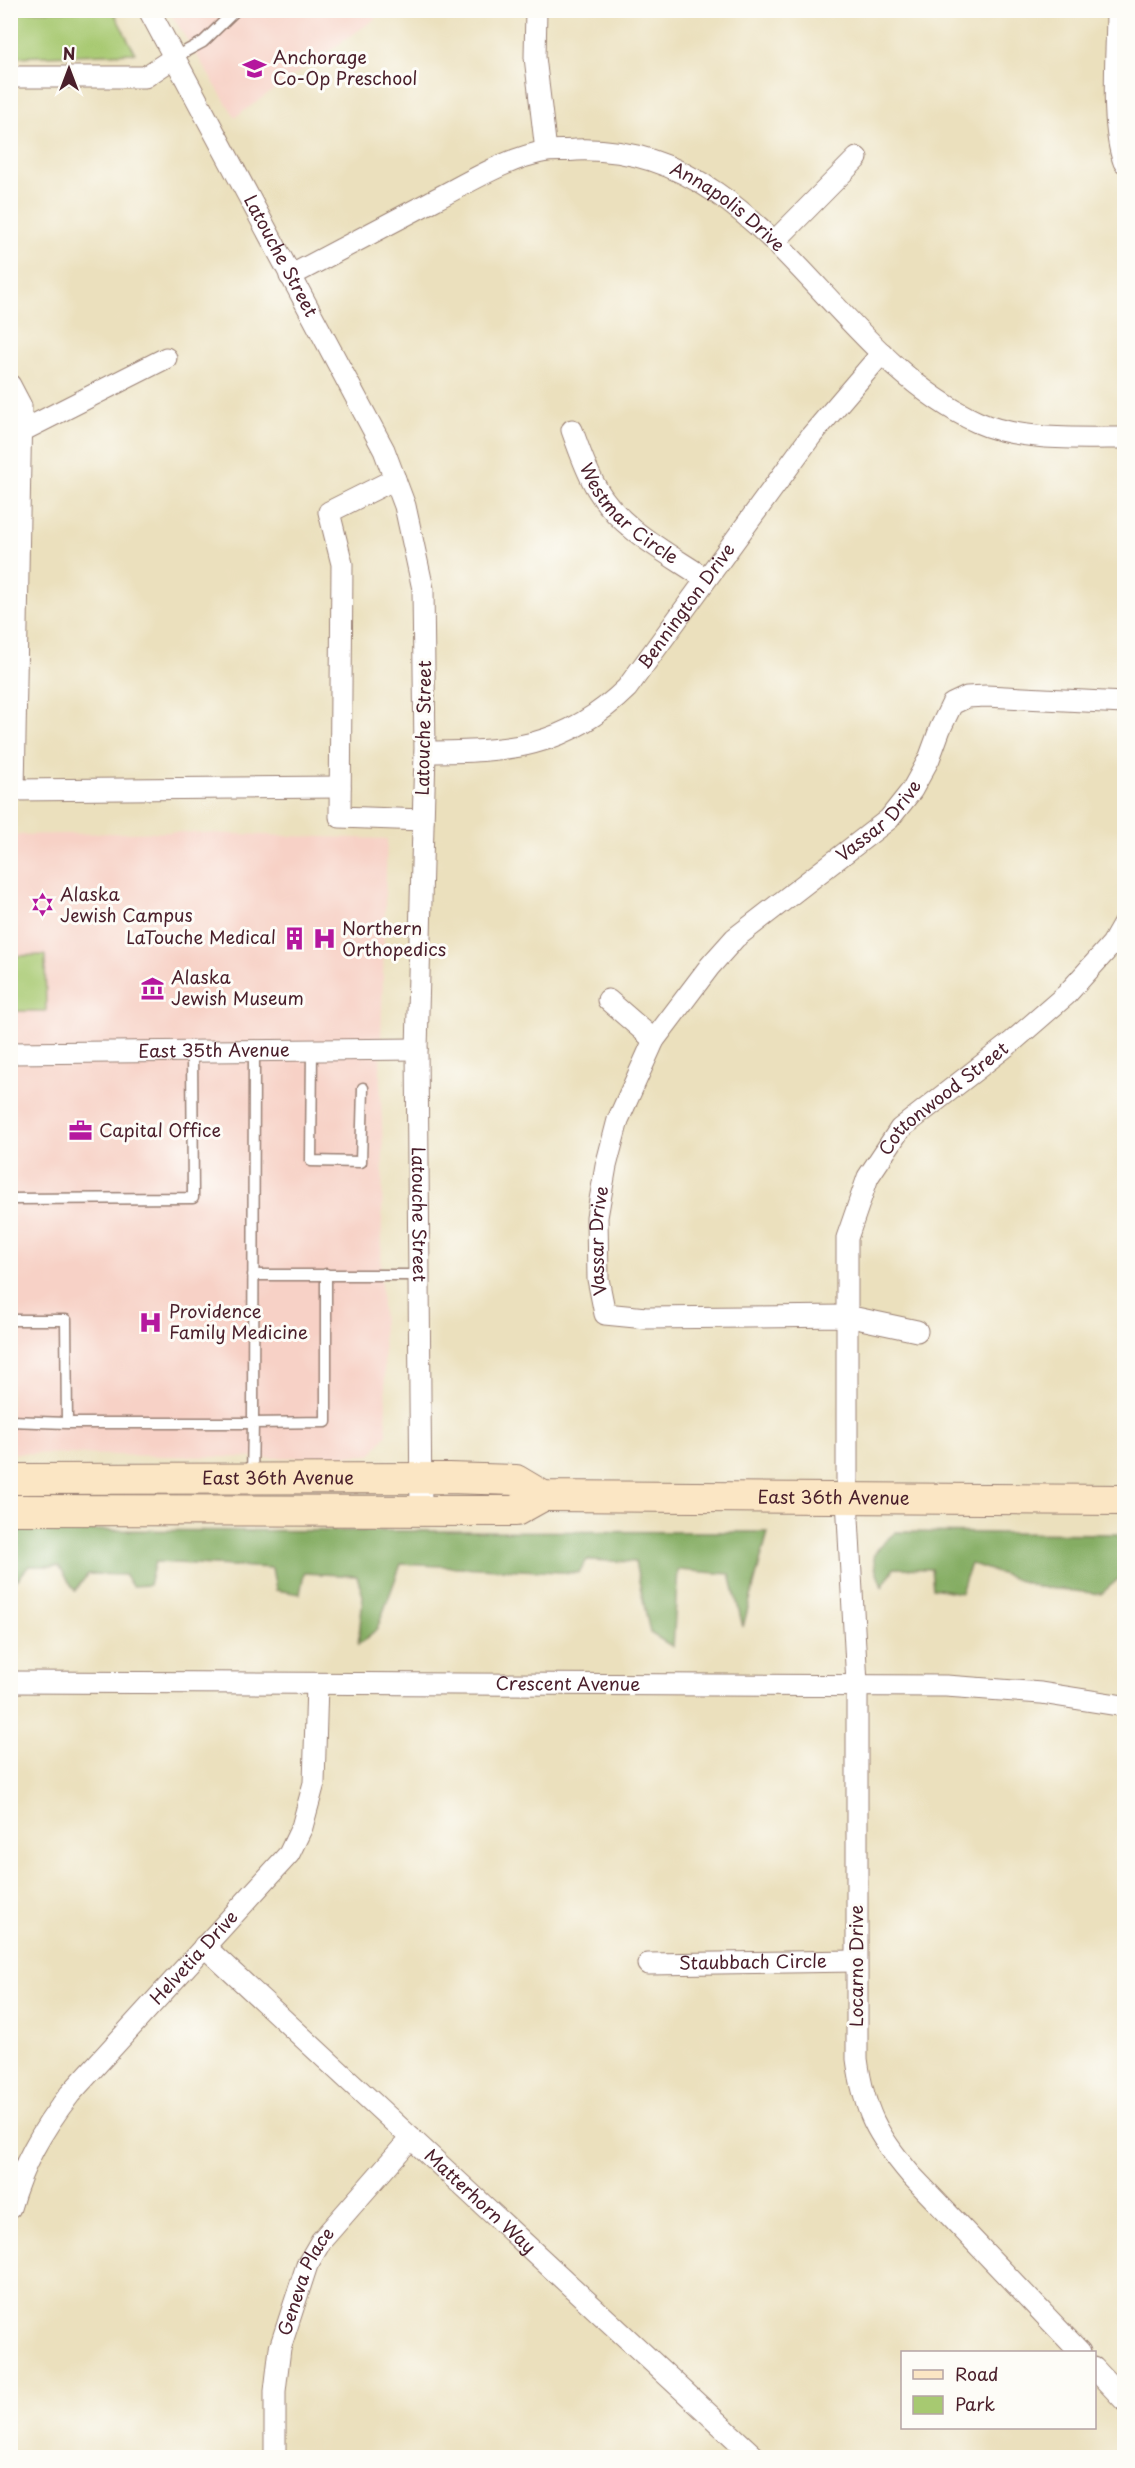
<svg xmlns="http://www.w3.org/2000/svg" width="1135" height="2468" font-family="'Playpen Sans',sans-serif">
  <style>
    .built { fill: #f7d1c6 }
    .green { fill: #a7c971; stroke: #78744e; stroke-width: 1.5 }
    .forest { fill: #85ad63; stroke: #686647; stroke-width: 1.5 }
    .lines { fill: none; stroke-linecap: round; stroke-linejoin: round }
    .lane-casing { stroke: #9a8074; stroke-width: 13 }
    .street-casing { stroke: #9a8074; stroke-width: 23 }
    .secondary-casing { stroke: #9a8074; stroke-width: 32 }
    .lane { stroke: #fff; stroke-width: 10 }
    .street { stroke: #fff; stroke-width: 21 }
    .secondary { stroke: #fbe6c4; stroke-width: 30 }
    .labels { text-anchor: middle; stroke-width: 6; stroke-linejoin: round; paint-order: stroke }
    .poi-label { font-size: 18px; fill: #4a1f2b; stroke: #fdfcf7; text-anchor: start }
    .street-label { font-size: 18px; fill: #4a1f2b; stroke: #fdfcf7 }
  </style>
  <rect width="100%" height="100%" fill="#fdfcf7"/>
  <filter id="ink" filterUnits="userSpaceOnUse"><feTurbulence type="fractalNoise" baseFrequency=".0167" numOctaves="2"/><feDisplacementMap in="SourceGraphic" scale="12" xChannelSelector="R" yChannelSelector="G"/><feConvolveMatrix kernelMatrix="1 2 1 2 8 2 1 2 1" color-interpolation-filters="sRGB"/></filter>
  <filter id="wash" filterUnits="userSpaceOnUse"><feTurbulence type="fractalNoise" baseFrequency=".008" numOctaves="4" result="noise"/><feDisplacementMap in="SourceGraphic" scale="24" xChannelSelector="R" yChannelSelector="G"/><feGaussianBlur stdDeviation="1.35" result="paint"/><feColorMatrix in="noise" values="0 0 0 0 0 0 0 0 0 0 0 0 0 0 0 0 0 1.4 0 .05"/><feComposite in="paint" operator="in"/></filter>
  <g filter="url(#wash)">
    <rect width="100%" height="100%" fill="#ebe0bd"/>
    <!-- built -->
    <path class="built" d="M169,11H377L375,19L235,117Z
      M171,832L387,839L380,1075L383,1148L381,1282L387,1434L371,1455L276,1458L11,1453V835Z"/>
    <!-- green -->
    <path class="green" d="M10,11H113L135,53L11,57Z
      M45,955L46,1011H11V956Z"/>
    <!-- forest -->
    <path class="forest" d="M11,1530L768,1532L743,1627L730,1574L678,1570L673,1647L650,1633L635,1562L587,1560L578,1573L401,1564L377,1629L358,1645L363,1596L357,1576L304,1573L300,1594L276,1590L272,1568L155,1562L149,1585L132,1586L124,1575L88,1574L75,1591L59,1566H29L17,1580L11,1575Z
      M896,1532L1124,1534V1574L1101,1594L1038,1587L970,1563L961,1593L933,1588L931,1569L894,1568L882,1587C870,1555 869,1554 896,1532Z"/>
  </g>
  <g filter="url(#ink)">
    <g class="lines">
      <defs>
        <path id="lane" d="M175,57L203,42L236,10
          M254,1050L253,1423L326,1422V1274
          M312,1050L311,1161L361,1162L363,1088
          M10,1199L193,1198L192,1051
          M253,1275H419
          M10,1320H66L67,1423H253L252,1477
          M10,1421L67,1423"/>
        <g id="street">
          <path id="s1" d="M149,10L384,450L405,506L423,589L425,752L417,1049L421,1511"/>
          <path d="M536,10L535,57L546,151"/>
          <path d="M1117,10C1117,53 1110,124 1124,162"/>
          <path d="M10,77H145L175,57"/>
          <path d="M775,241L857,158"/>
          <path id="s2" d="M290,276C339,250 387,225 436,199C471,181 507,158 547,151C556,150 566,151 576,150C761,143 828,353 977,422C1019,441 1079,438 1124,438"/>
          <path d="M10,385L21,406L14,790L340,787"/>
          <path id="s3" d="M572,430C579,449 586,471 597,489C621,530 668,553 706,579"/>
          <path d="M20,432L166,358"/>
          <path d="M395,479L329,512L342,564L340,817L423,820"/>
          <path id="s4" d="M425,752C507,752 565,749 627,688L811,436L882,353"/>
          <path d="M608,1000L654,1040"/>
          <path id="s5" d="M10,1053L417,1049"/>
          <path id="s6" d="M917,1331L847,1316L646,1318L605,1314L598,1279L597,1217L606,1166L618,1120L654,1040L710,966L735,938L889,819L912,790L929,759L940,729L952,704L967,697L986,696L1124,703"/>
          <path id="s7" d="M10,1682L946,1686L1041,1693L1124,1706"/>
          <path id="s8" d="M204,1946L756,2458"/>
          <path id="s9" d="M648,1964L856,1961"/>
          <path id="s10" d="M10,2208C22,2165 42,2130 70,2094L289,1854L302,1827L314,1783L317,1684"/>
          <path id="s11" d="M1080,2352L911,2175C877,2135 864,2111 857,2059V1684L847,1499V1238L868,1177L900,1129L1013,1041L1066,995L1112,944L1124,923"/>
          <path d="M1094,2368L1124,2400"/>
          <path id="s12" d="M275,2458V2391L280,2348L307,2265L321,2241L411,2138"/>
        </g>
        <g id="secondary">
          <path id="s13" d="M10,1479L448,1478L516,1480L543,1496L1124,1500"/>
          <path d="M10,1510L516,1511L543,1496"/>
        </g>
      </defs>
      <!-- lane casing -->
      <use href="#lane" class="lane-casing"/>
      <!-- street casing -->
      <use href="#street" class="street-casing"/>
      <!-- secondary casing -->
      <use href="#secondary" class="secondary-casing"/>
      <!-- lane -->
      <use href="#lane" class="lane"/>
      <!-- street -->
      <use href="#street" class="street"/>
      <!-- secondary -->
      <use href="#secondary" class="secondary"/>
    </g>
  </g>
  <!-- icons -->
  <defs>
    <symbol id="school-bare" viewBox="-9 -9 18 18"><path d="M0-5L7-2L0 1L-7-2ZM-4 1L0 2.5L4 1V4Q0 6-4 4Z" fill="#b5179e" stroke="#fdfcf7" stroke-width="2.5" paint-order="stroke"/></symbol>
    <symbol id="synagogue-bare" viewBox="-9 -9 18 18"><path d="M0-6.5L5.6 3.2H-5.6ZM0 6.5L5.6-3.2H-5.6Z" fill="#b5179e" stroke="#fdfcf7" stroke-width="2.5" paint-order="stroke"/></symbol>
    <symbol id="building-bare" viewBox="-9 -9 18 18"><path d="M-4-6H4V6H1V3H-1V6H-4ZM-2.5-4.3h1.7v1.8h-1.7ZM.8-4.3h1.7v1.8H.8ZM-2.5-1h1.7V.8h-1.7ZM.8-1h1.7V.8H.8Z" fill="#b5179e" stroke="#fdfcf7" stroke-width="2.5" paint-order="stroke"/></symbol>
    <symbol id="hospital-bare" viewBox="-9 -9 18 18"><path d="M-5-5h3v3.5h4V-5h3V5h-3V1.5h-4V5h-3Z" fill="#b5179e" stroke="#fdfcf7" stroke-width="2.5" paint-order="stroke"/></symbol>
    <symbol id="museum-bare" viewBox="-9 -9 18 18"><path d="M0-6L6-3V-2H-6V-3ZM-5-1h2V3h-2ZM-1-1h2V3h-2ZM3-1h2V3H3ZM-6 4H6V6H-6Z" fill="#b5179e" stroke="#fdfcf7" stroke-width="2.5" paint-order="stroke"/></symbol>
    <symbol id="office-bare" viewBox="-9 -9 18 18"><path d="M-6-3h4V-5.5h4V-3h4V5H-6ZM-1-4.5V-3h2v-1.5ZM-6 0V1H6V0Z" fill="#b5179e" stroke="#fdfcf7" stroke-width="2.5" paint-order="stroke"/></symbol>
  </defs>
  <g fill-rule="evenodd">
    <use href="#school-bare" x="238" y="52" width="33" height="33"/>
    <use href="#synagogue-bare" x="26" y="888" width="33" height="33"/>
    <use href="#building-bare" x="278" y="922" width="33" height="33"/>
    <use href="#hospital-bare" x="308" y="922" width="33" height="33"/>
    <use href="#museum-bare" x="136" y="972" width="33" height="33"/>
    <use href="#office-bare" x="64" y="1114" width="33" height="33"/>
    <use href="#hospital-bare" x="134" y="1306" width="33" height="33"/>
  </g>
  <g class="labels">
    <!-- poi labels -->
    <g class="poi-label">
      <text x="273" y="64">Anchorage<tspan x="273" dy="21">Co-Op Preschool</tspan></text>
      <text x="60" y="901">Alaska<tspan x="60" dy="21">Jewish Campus</tspan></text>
      <text x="342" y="935">Northern<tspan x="342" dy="21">Orthopedics</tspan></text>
      <text x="276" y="944" text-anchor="end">LaTouche Medical</text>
      <text x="171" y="984">Alaska<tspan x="171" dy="21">Jewish Museum</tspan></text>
      <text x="99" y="1137">Capital Office</text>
      <text x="169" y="1318">Providence<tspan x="169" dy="21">Family Medicine</tspan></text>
    </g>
    <!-- street labels -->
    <g class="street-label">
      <text dy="6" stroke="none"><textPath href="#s2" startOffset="482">Annapolis Drive</textPath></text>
      <text dy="6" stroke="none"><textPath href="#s1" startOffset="279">Latouche Street</textPath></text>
      <text dy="6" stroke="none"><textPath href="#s3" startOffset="104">Westmar Circle</textPath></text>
      <text dy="6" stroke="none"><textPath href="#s4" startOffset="320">Bennington Drive</textPath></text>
      <text transform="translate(424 728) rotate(-89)" y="6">Latouche Street</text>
      <text dy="6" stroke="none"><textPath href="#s6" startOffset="915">Vassar Drive</textPath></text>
      <text dy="6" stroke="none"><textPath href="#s5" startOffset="204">East 35th Avenue</textPath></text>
      <text dy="6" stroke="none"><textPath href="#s11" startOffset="1371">Cottonwood Street</textPath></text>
      <text dy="6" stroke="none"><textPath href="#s1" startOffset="1269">Latouche Street</textPath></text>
      <text dy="6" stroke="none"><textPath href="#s6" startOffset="388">Vassar Drive</textPath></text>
      <text dy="6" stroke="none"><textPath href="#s13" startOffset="268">East 36th Avenue</textPath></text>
      <text dy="6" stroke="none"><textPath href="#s13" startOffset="828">East 36th Avenue</textPath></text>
      <text dy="6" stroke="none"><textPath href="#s7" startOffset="558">Crescent Avenue</textPath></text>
      <text dy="6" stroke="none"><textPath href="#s10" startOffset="314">Helvetia Drive</textPath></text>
      <text dy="6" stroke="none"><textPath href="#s9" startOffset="105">Staubbach Circle</textPath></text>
      <text transform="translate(857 1966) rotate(-90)" y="6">Locarno Drive</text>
      <text dy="6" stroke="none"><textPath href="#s8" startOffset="376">Matterhorn Way</textPath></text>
      <text dy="6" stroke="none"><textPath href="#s12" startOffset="182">Geneva Place</textPath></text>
    </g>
  </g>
  <!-- margin -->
  <rect width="1135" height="2468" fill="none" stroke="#fdfcf7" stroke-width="36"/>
  <!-- legend -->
  <rect x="901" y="2351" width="195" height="78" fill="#fdfcf7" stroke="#b5a4a5" stroke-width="1.5"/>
  <rect x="913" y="2370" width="30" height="9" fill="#fbe6c4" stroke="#b5a4a5" stroke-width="1.5"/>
  <text x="955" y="2381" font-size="18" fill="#4a1f2b">Road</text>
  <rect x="913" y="2396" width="30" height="18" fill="#a7c971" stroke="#b5a4a5" stroke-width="1.5"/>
  <text x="955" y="2411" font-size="18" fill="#4a1f2b">Park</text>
  <!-- north arrow -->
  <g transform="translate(69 69)" stroke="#fdfcf7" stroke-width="4.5" paint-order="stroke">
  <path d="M0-4.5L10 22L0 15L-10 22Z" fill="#4a1f2b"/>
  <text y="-9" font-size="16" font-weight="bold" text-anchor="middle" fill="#4a1f2b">N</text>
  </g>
</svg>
